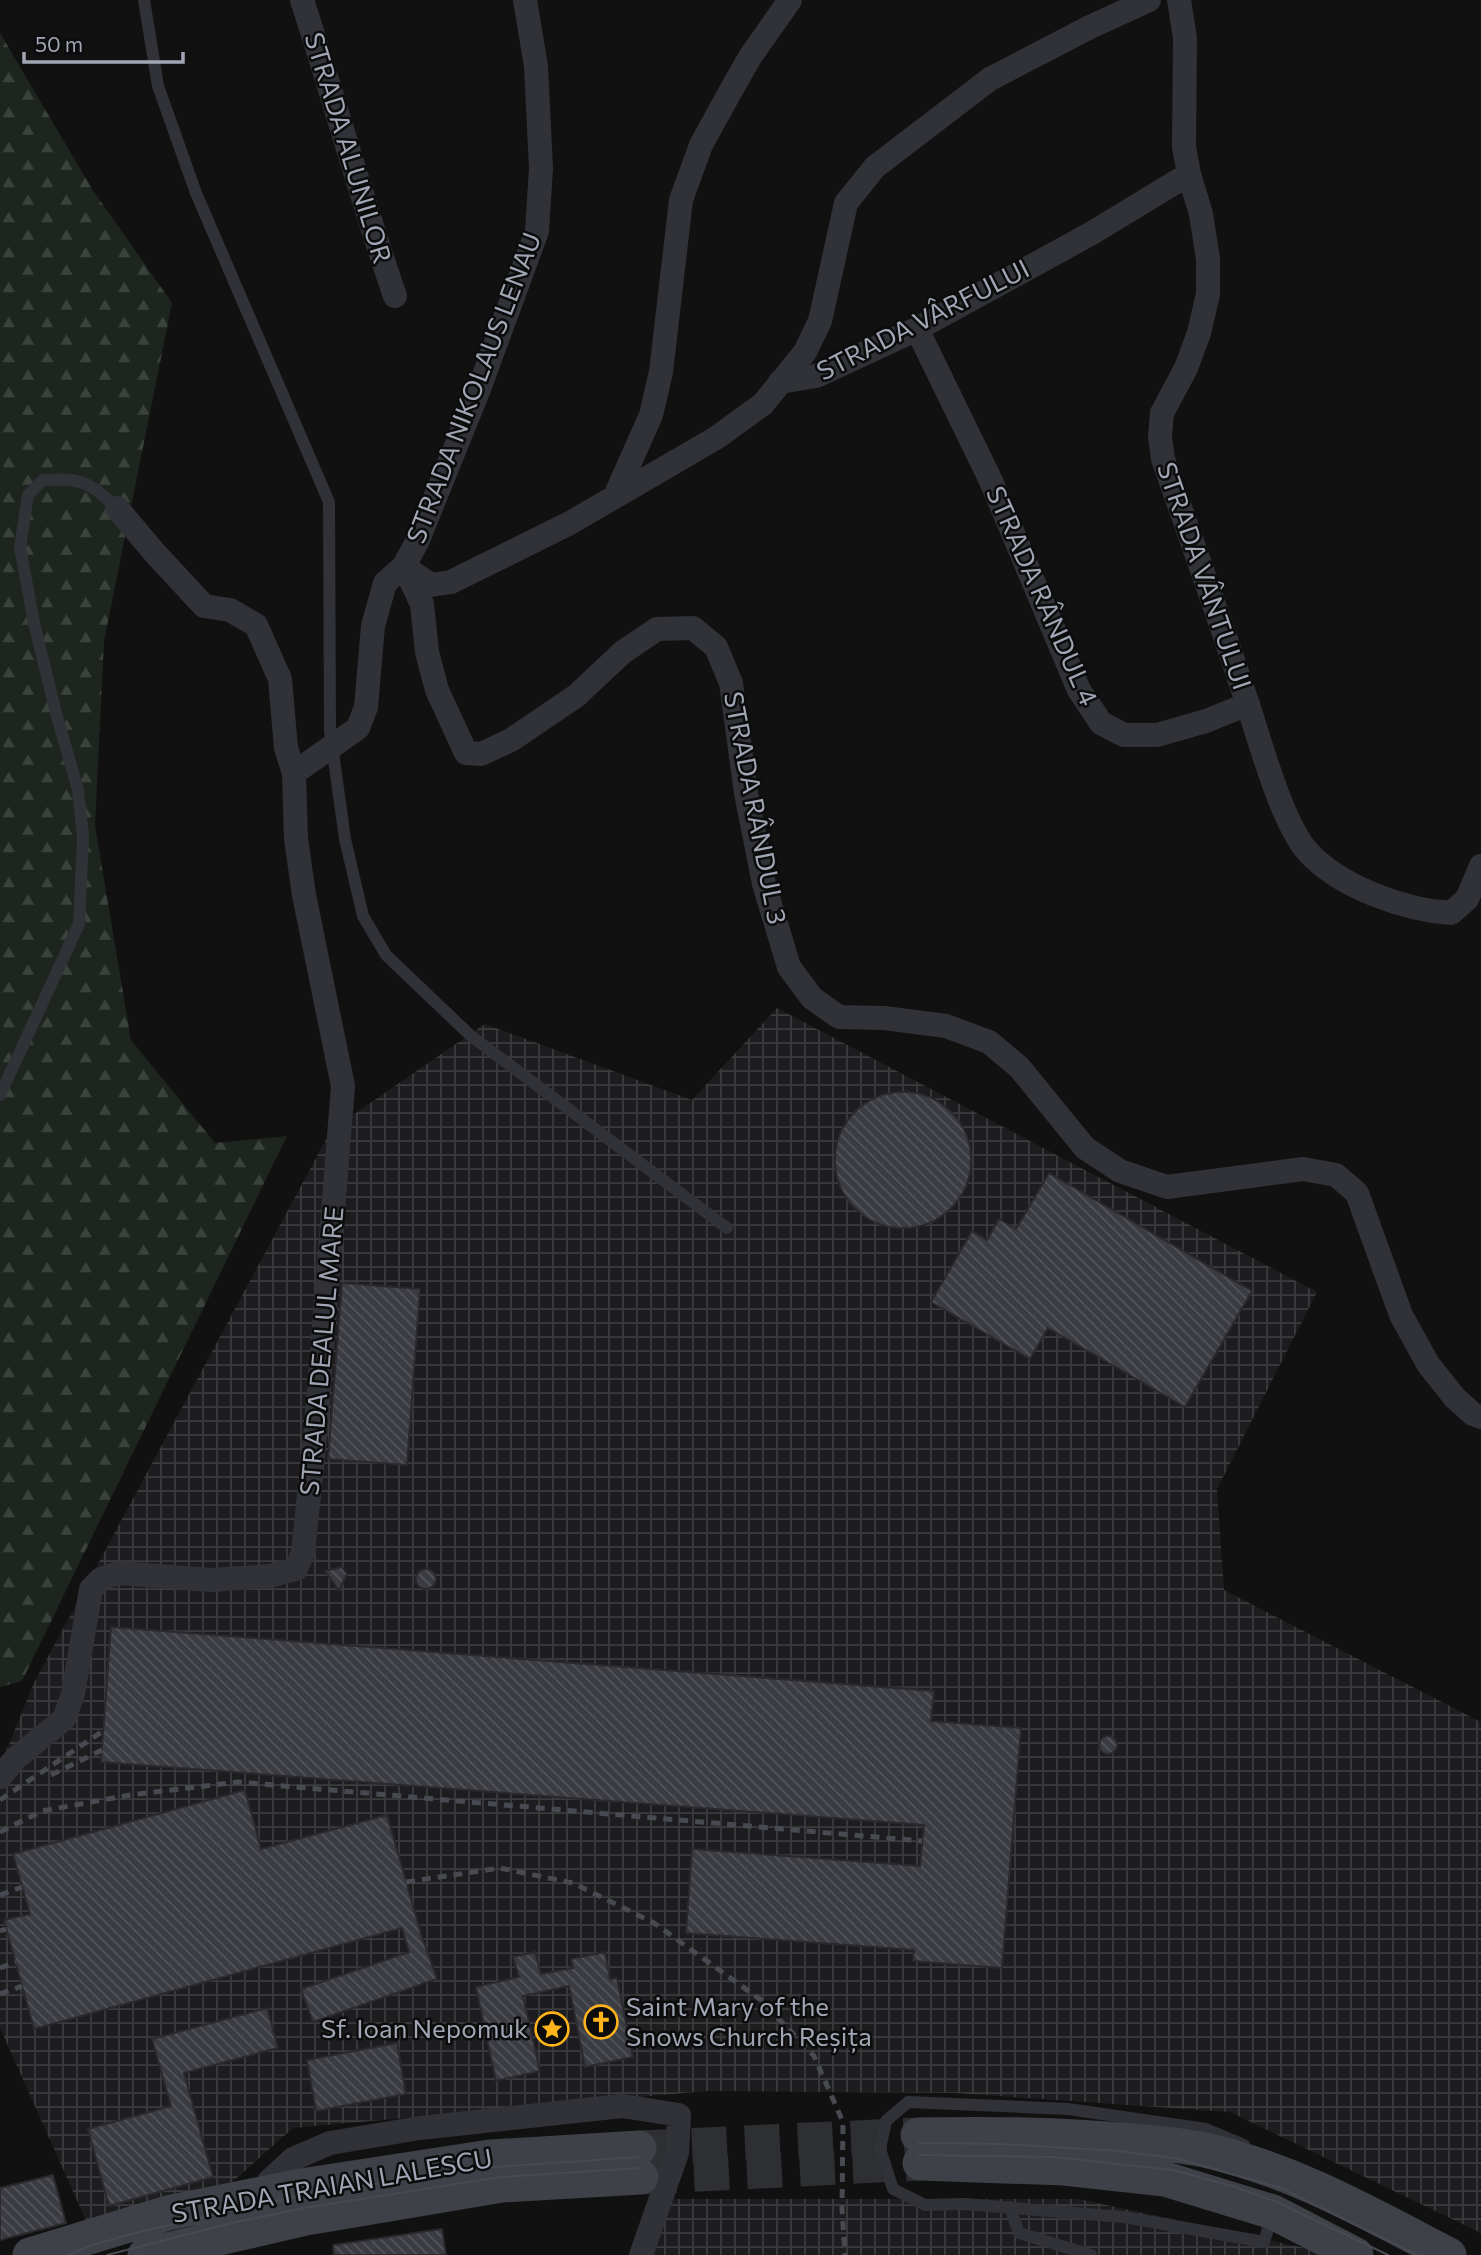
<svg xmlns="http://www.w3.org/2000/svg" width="1481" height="2255" font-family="Commissioner,sans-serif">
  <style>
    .industrial { fill: url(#industrial-grid) }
    .forest { fill: url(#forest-firs) }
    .building { fill: url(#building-back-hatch); stroke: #2a2a2e; stroke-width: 2 }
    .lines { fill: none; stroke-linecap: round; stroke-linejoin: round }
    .secondary-tunnel { stroke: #2e2f32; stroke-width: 35; stroke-dasharray: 35 18; stroke-linecap: butt }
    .lane { stroke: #313237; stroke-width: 12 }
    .street { stroke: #313237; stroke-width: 24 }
    .secondary { stroke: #3f4148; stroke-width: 35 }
    .tram { stroke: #484a51; stroke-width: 2 }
    .rail { stroke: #484a51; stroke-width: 5; stroke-dasharray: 9 7; stroke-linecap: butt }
    .labels { text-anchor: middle; stroke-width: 5; stroke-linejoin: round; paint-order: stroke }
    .street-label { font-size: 26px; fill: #a1a6b4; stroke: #0c0c0d }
    .poi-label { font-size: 26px; fill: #a1a6b4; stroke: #0c0c0d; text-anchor: start }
  </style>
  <defs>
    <pattern id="industrial-grid" width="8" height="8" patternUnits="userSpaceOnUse" patternTransform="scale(1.75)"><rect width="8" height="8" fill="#1d1d1f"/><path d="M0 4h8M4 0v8" fill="none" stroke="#3b3b3d"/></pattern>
    <pattern id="forest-firs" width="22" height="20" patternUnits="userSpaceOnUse" patternTransform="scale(1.75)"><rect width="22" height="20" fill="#1d251e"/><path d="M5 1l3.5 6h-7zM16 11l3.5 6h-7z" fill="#3b423c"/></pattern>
    <pattern id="building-back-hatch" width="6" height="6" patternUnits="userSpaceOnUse" patternTransform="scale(1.75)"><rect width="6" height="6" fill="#3b3c42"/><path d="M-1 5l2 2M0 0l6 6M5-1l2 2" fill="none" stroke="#54555b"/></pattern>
  </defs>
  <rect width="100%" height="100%" fill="#111112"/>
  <!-- industrial -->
  <path class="industrial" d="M777,1008L1317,1292L1217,1489L1224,1590L1481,1722V2233L1230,2112L955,2093L707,2091L293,2128L230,2184L88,2225L0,2028V1766L34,1683L331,1130L485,1024L692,1100Z
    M660,2199H1079L1305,2248L1318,2255H641Z"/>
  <!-- forest -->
  <path class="forest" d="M0,33L92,189L172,303L104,641L95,826L131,1040L215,1143L287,1136L22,1681L0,1687Z"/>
  <!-- building -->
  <path class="building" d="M835 1160a68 68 0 1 1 136 0a68 68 0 1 1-136 0Z
    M1049,1173L1252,1291L1185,1407L1048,1328L1030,1359L931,1302L972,1231L987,1240L999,1219L1016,1229Z
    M342,1283L420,1289L407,1465L328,1459Z
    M342,1567L347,1574L339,1590L325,1571Z
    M416 1579a10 10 0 1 1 20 0a10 10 0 1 1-20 0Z
    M111,1627L934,1691L931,1721L1021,1728L1002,1968L913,1961L914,1950L686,1933L692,1849L920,1866L924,1825L101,1762Z
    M1099 1745a9 9 0 1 1 18 0a9 9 0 1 1-18 0Z
    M245,1790L261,1849L387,1815L421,1934L437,1979L313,2022L301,1989L409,1952L402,1928L34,2029L4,1920L30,1914L13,1854Z
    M535,1952L541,1974L573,1968L571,1959L605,1952L610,1979L617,1978L633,2057L585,2067L569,1986L523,1996L540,2071L496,2081L476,1987L519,1977L513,1957Z
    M267,2008L278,2048L184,2073L213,2177L109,2206L88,2129L171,2106L152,2039Z
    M397,2043L406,2094L316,2111L307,2060Z
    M53,2175L66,2223L0,2240V2188Z
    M442,2229L446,2255H334L333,2245Z"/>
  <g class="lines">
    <!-- secondary-tunnel -->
    <path class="secondary-tunnel" d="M639,2148L918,2135
      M641,2177L920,2163"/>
    <!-- lane -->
    <path class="lane" d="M144,0L158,86L196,193L329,502L330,731L345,839L363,916L386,955L471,1036L727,1228
      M0,1095L79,924L83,837L78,790L56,713L34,623L20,547L28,495L43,480C82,478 88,481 117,508
      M1244,2145L1206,2129L1068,2109L908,2102L886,2121L880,2149L893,2189L925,2205L964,2204L1124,2217L1264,2242L1272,2215
      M1010,2207L1019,2233L1091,2255"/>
    <!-- street -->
    <path class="street" d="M302,0C334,98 361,198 395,296
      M1179,0L1185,38L1184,147L1189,174L1201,214L1208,259V294L1199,333L1186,368L1162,413L1160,437L1163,459C1192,541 1221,623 1248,705C1261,744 1282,823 1308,852C1340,887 1404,910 1451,913L1467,899L1481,866
      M917,329L991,481L1079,690L1101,723L1124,735H1157L1206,721L1248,704
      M780,382L816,376L917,329L1092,233L1189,174
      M615,496L651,415L661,372L681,200L701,145L729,94L750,57L790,0
      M404,566L422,604L427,652L437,690L466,753L481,754L511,740L576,696L623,652L657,629L693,628L716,647L731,683L746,793L764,884L789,967L812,998L839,1017L884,1018L946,1026L989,1042L1019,1067L1085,1148L1120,1171L1167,1187L1303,1169L1336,1175L1357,1193L1401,1315L1428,1364L1455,1398L1473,1414L1481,1417
      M405,567L431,585L451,582L570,523L716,438L763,404L805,352L820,321L846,203L875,167L990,79L1090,27L1149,0
      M294,773L358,728L366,707L373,626L385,583L404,566L418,540L479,389L537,231L541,168L536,66L525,0
      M0,1777L16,1758L64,1719L73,1694L91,1589L101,1579L118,1573L212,1580L270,1576L296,1569L303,1552L315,1438L343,1086L304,895L296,839L294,773L286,748L280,679L256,625L230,610L204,606L154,552L117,508
      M266,2193L269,2181L293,2159L330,2143L420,2128L622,2106L679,2115L677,2153L641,2255"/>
    <!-- secondary -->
    <path class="secondary" d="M918,2135C989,2134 1060,2134 1131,2141C1156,2143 1181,2145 1205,2150C1293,2170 1370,2214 1449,2255
      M920,2163L1064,2168L1165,2179L1273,2212L1356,2255
      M30,2255L168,2213L301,2186L490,2157L639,2148
      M145,2255L306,2218L502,2185L641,2177"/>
    <!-- tram -->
    <path class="tram" d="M919,2143L1002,2144L1118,2151L1175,2158L1281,2188L1417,2255
      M919,2155L1054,2157L1173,2170L1232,2186L1277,2202L1388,2255
      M68,2255L92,2245L143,2231L303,2195L480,2168L640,2157
      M107,2255L232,2223L304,2208L501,2177L640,2168"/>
    <!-- rail -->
    <path class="rail" d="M51,1775L102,1750
      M0,1800L103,1731
      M0,1832L42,1811L130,1795L238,1782L922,1841
      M406,1882L500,1868L573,1883L654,1923L761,2000L814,2056L843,2122L842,2209L845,2255
      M0,1895L22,1887
      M0,1931L6,1929
      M0,1968L16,1962
      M0,1994L22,1986"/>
  </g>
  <!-- icons -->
  <defs>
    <symbol id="church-ring" viewBox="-11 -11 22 22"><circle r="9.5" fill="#0c0c0d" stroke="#ffb41c" stroke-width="1.5"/><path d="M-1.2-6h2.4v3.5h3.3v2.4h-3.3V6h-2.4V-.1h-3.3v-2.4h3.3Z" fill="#ffb41c"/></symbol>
    <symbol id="sight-ring" viewBox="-11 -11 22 22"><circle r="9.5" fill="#0c0c0d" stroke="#ffb41c" stroke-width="1.5"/><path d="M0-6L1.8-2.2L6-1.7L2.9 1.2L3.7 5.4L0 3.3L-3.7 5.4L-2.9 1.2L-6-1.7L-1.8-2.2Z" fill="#ffb41c"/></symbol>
  </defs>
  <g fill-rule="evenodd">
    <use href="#church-ring" x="582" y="2003" width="38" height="38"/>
    <use href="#sight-ring" x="533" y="2010" width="38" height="38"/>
  </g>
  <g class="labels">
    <!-- street labels -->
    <g class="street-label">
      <text transform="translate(348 148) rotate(73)" y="9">STRADA ALUNILOR</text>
      <text transform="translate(923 320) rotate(-27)" y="9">STRADA VÂRFULUI</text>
      <text transform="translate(474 388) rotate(-69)" y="9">STRADA NIKOLAUS LENAU</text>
      <text transform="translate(1204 576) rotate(71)" y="9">STRADA VÂNTULUI</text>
      <text transform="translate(1042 596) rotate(66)" y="9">STRADA RÂNDUL 4</text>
      <text transform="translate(755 808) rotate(79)" y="9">STRADA RÂNDUL 3</text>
      <text transform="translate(322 1351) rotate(-85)" y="9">STRADA DEALUL MARE</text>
      <text transform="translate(332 2186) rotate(-10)" y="9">STRADA TRAIAN LALESCU</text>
    </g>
    <!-- poi labels -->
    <g class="poi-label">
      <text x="626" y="2016">Saint Mary of the<tspan x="626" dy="30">Snows Church Reșița</tspan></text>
      <text x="528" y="2038" text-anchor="end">Sf. Ioan Nepomuk</text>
    </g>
  </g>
  <!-- scale -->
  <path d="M24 52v10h159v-10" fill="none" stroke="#a1a6b4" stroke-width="3.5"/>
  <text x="35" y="52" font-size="21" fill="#a1a6b4" stroke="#0c0c0d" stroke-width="5" paint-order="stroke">50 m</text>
</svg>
